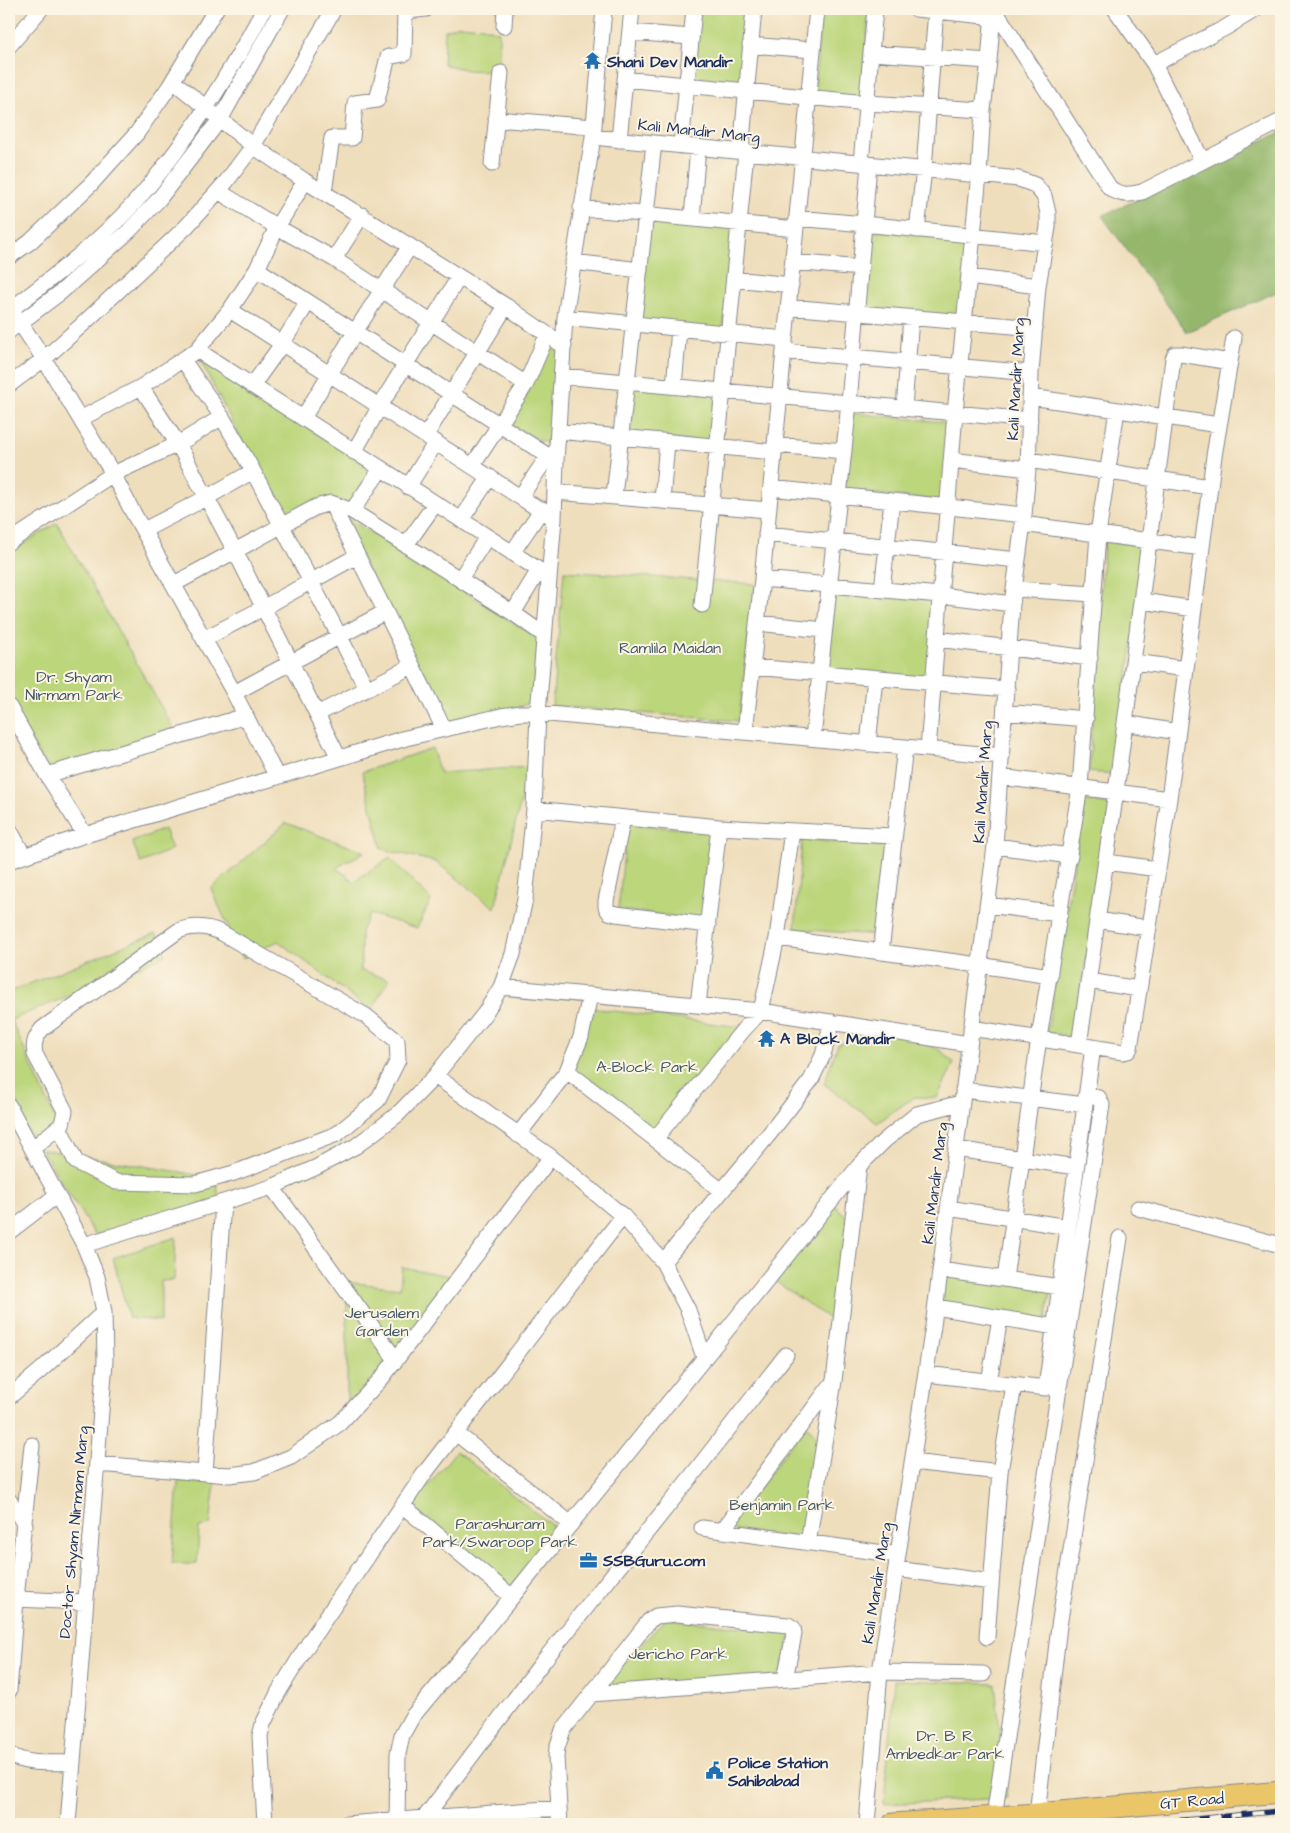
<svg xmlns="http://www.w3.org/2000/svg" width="1290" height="1833" font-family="'Architects Daughter',sans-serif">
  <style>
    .green { fill: #bcd67c; stroke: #6c826d }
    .forest { fill: #95b76c; stroke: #587365 }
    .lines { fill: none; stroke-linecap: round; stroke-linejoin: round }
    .minor-casing { stroke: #85868d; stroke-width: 17 }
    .highway-casing { stroke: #85868d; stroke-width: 23 }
    .minor { stroke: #fff; stroke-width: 15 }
    .highway { stroke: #ebc669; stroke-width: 21 }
    .rail-casing { stroke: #1b2f5e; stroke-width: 5.5 }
    .rail { stroke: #fcf5e5; stroke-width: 4; stroke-dasharray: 11; stroke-linecap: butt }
    .labels { text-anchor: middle; stroke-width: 4; stroke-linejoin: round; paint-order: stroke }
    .poi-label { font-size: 16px; font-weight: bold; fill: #1b2f5e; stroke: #fcf5e5; text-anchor: start }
    .street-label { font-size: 16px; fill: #1b2f5e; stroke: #fcf5e5 }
    .park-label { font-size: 16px; fill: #435966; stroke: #fcf5e5 }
  </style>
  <rect width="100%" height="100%" fill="#fcf5e5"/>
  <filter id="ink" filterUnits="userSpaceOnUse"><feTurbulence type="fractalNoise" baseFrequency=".02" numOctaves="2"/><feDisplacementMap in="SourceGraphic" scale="10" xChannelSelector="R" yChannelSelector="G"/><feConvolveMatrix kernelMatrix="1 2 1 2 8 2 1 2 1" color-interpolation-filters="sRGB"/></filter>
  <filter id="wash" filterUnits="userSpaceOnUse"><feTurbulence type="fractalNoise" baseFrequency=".0096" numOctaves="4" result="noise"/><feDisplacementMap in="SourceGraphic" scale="20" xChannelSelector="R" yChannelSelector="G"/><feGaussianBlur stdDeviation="1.12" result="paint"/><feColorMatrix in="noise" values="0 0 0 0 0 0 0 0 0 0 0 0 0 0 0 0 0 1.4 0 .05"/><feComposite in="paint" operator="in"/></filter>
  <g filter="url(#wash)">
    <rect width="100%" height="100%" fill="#efdebc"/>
    <!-- green -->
    <path class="green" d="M698,9H748L741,87L691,83Z
      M821,9L869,10L862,98L814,94Z
      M459,25L483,27L499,32V62L494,71L467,70L443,64L445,30Z
      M650,219L734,227L723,330L637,321Z
      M869,230L970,239L963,318L861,308Z
      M546,345L560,352L559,376L548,444L506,423Z
      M199,358L373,469L349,504L282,518Z
      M630,385L715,394L709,443L624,434Z
      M851,413L953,423L945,501L843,491Z
      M339,513L539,639L531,702L512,710L446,726Z
      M57,523L176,733L48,771L9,701V553Z
      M1104,541L1146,546L1114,774L1089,772Z
      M564,571L755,584L739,721L552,706Z
      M835,590L936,600L929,679L827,669Z
      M432,748L440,773L529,767L495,908L436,862L382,849L362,772Z
      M1084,800L1111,805L1074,1037L1047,1033Z
      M286,823L364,852L336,868L354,881L390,858L431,900L417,928L370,914L361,931V971L389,979L371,1011L278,941L243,958L211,889Z
      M627,824L711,831L704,920L618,910Z
      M164,829L172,849L141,863L132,842Z
      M802,839L887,847L878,935L795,929Z
      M156,933L166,955L11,1020L60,1129L34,1142L9,1096V992Z
      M591,1008L741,1027L655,1139L571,1069Z
      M893,1032L940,1050L954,1063L937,1098L914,1097L877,1123L824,1084L838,1044Z
      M41,1149L216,1178L219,1199L95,1235Z
      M833,1204L854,1223L831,1320L772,1279Z
      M176,1237L174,1280L161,1281V1321L129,1318L113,1258Z
      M402,1267L455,1277L396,1360L347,1407V1282L400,1288Z
      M942,1272L1052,1287L1045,1324L938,1306Z
      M806,1425L820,1440L805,1539L727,1529Z
      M456,1451L559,1531L509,1589L412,1506Z
      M178,1481L215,1482L210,1525L199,1527L197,1564H172Z
      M666,1619L791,1632L781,1676L597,1691Z
      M894,1680L995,1683L1007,1798L884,1804Z"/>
    <!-- forest -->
    <path class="forest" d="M1281,132V290L1187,332L1102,216Z"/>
  </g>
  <g filter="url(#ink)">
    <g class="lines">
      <defs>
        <path id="minor" d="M916,9L985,16L991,21L992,25L989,61L983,110L979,175L955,413L928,749
          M994,9L1110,188C1121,196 1129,195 1142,192L1281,121
          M1115,9L1154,64L1202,160
          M504,26L505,9
          M630,32L691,37
          M750,45L813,50
          M9,46L41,9
          M871,53L989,61
          M1154,64L1225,28L1256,9
          M625,79L867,103L983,110
          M173,81L253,146L305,181L506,306L564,346
          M496,119L594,127
          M593,137L1019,179L1035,185L1044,196L1048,213V227L1038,286L1031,373L1028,469L1024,515L1012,604L995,846L933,1326L880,1672L867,1824
          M619,140L632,9
          M681,146L694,9
          M741,151L754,9
          M861,163L875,9
          M492,164L501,73
          M218,191L277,227L334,259L526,384
          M324,192L332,138H352L355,103L377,100L388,57L404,54L405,11L426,9
          M581,208L796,229
          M692,218L698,147
          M797,218L864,224L1046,243
          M917,230L924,169L936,9
          M9,257L30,242L91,184L137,133L169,87L216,9
          M334,259L362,215
          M573,262L640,270
          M793,262L861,268
          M257,269L556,461
          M969,277L1038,286
          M734,279L791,285
          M788,307L1035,328
          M11,309L44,359L113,474L130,507L234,693L277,777
          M230,310L554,519
          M9,311C58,273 109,235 148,187C193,133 231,71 264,9
          M565,317L785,339
          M9,331L61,292L129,231L159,199L221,118L282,9
          M197,350L539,570L549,580
          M784,351L1031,373
          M183,360L222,417L253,471L367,689
          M562,376L1030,420
          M9,385L44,359L83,324L187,226L226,182L253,146L334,9
          M252,386L282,344L308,302
          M674,386L679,329
          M141,387L178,444L235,551L339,758
          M1031,397L1219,425
          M904,408L911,318
          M303,418L355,332L410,246
          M80,419L141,387L197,350L230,310L257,269L277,227L305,181
          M558,431L774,452
          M426,435L506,306
          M775,445L844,451
          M354,452L380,406L459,277
          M951,460L1028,469
          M1028,460L1210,487
          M473,465L526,384L547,335
          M408,487L436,442
          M771,488L1024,515
          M556,492L768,510
          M521,496L548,456
          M614,496L654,143
          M662,501L667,442
          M331,503L444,729
          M352,511L381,469
          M461,520L490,477
          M1022,524L1202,548
          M144,530L206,498L253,471
          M766,534L1018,560
          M9,542L113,474L178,444L222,417
          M406,545L435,504
          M512,553L542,509
          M460,579L487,537
          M762,579L940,595L1012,604
          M174,584L316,507L331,503L352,511L513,613L544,635
          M1015,589L1094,594
          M882,590L892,501
          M1142,601L1194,609
          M702,605L746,152
          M513,613L539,570
          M757,623L824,630
          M204,639L263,608L357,556
          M937,639L1090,658
          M1134,662L1186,669
          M753,667L1007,689
          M234,693L385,612
          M9,707L47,775L85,835
          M1005,712L1086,719
          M317,714L412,666
          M1125,723L1177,732
          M745,732L762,579L817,9
          M813,738L849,403L869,164
          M868,744L875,678
          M47,775L246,716
          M1000,777L1169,799
          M534,809L719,827L893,836
          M623,818L606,901V907L609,912L616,914L708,925
          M9,829L24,856
          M995,846L1070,856
          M9,861L85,835L406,738L501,716L521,713H538L1002,756
          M1106,862L1158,869
          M987,905L1060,914
          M1097,920L1148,928
          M777,938L979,965L1050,976
          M881,952L905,747
          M1088,981L1139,989
          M501,987L761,1011L969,1044
          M698,1005L719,827
          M971,1028L1123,1052L1128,1051L1130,1048L1169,799L1214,456L1234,338
          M1079,1045L1116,791L1173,359L1175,354H1181L1230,362
          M567,1071L722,1191
          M435,1076L551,1157L623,1216L663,1262L688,1310L704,1357
          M963,1090L1085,1105
          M9,1106L84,1245L97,1277L104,1312L105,1361L68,1824
          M518,1135L567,1071L581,1037L590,995
          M655,1139L744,1029L761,1011L777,938L792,831
          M32,1149L62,1124L65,1111L35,1054C33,1043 35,1038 42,1029L178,931C194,925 207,926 222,933L366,1016L397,1041L398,1060L378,1100L337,1134L234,1173L195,1184L116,1182L76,1162L59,1127
          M956,1149L1076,1167
          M272,1187L396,1360
          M948,1208L1068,1227
          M1138,1208L1281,1245
          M9,1232L57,1195
          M84,1245L272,1187L317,1167L356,1146L397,1115L435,1076L485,1013L501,987L513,954L525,899L534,809L538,713L554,519L556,461L565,317L593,137L604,9
          M663,1262L770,1133L811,1080L823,1055L832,1022
          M940,1270L1060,1287
          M1005,1279L1039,1038L1080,787L1098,534L1117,410
          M936,1307L1055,1327
          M926,1374L1046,1388L1093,1047
          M989,1382L1000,1318
          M9,1397L40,1371L104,1312
          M456,1433L571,1524
          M912,1462L1000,1472
          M98,1464L229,1475L254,1472L291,1457L340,1423L382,1378L551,1157
          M205,1473L223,1202
          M9,1500L25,1525
          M403,1506L512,1597
          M702,1528L898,1555
          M722,1531L831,1385
          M808,1543L834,1381L859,1166
          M896,1569L991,1582
          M10,1590L16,1599L85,1602
          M987,1637L1000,1472L1014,1385
          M9,1691L16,1599L32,1445
          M591,1694L880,1672L983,1674
          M9,1754C26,1766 51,1762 72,1763
          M1037,1814L1059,1626L1120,1238
          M425,1817L545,1659L694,1473L786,1355
          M994,1817L1102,1105L1099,1098L1086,1095
          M265,1824L260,1736L263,1724L279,1691L312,1638L424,1474L623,1216
          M346,1824L559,1808
          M397,1824L398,1754L402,1735L412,1717L512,1597L859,1166L884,1141L917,1114L961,1103
          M560,1824L556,1757L557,1748L563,1730L649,1621L656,1616L677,1614L788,1625L793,1628L794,1634L785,1679"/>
        <path id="highway" d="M893,1824L1037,1814L1281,1792"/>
      </defs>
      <!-- minor casing -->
      <use href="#minor" class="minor-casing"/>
      <!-- highway casing -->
      <use href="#highway" class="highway-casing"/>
      <!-- minor -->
      <use href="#minor" class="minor"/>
      <!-- highway -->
      <use href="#highway" class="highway"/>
      <defs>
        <path id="rail" d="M1143,1824L1281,1811"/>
      </defs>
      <!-- rail casing -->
      <use href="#rail" class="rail-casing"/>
      <!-- rail -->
      <use href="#rail" class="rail"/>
    </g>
  </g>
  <!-- icons -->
  <defs>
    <symbol id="temple-bare" viewBox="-9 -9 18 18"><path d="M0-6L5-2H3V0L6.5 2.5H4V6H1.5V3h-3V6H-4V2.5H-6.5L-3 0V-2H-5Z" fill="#1f6fb2" stroke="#fcf5e5" stroke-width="2.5" paint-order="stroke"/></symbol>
    <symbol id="office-bare" viewBox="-9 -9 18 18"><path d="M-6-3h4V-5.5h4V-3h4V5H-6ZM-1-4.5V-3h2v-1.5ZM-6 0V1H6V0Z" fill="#1f6fb2" stroke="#fcf5e5" stroke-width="2.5" paint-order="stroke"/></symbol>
    <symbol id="civic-bare" viewBox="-9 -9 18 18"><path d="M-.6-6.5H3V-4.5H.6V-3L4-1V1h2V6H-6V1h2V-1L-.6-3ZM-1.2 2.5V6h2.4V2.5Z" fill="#1f6fb2" stroke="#fcf5e5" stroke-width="2.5" paint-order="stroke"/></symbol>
  </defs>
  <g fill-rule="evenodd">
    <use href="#temple-bare" x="580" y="48" width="25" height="25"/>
    <use href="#temple-bare" x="754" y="1026" width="25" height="25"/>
    <use href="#office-bare" x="576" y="1548" width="25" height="25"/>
    <use href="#civic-bare" x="702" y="1758" width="25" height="25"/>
  </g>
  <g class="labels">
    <!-- poi labels -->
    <g class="poi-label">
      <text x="607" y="67">Shani Dev Mandir</text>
      <text x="780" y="1044">A Block Mandir</text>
      <text x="603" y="1566">SSBGuru.com</text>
      <text x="728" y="1768">Police Station<tspan x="728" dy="18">Sahibabad</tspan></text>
    </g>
    <!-- street labels -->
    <g class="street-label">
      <text transform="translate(699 130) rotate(6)" y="6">Kali Mandir Marg</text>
      <text transform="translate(1015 379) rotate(-87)" y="6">Kali Mandir Marg</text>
      <text transform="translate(982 782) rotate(-86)" y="6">Kali Mandir Marg</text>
      <text transform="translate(934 1183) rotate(-83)" y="6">Kali Mandir Marg</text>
      <text transform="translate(73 1532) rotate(-85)" y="6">Doctor Shyam Nirmam Marg</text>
      <text transform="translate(876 1583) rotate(-81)" y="6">Kali Mandir Marg</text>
      <text transform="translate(1192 1800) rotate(-5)" y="6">GT Road</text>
    </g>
    <!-- park labels -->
    <g class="park-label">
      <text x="670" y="653">Ramlila Maidan</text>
      <text x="74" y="682">Dr. Shyam<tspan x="74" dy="18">Nirmam Park</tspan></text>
      <text x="647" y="1072">A-Block Park</text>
      <text x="382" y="1318">Jerusalem<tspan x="382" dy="18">Garden</tspan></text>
      <text x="782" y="1510">Benjamin Park</text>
      <text x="500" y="1529">Parashuram<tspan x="500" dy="18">Park/Swaroop Park</tspan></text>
      <text x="678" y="1659">Jericho Park</text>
      <text x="945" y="1741">Dr. B R<tspan x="945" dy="18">Ambedkar Park</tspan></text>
    </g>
  </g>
  <!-- margin -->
  <rect width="1290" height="1833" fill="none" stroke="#fcf5e5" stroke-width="30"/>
</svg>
